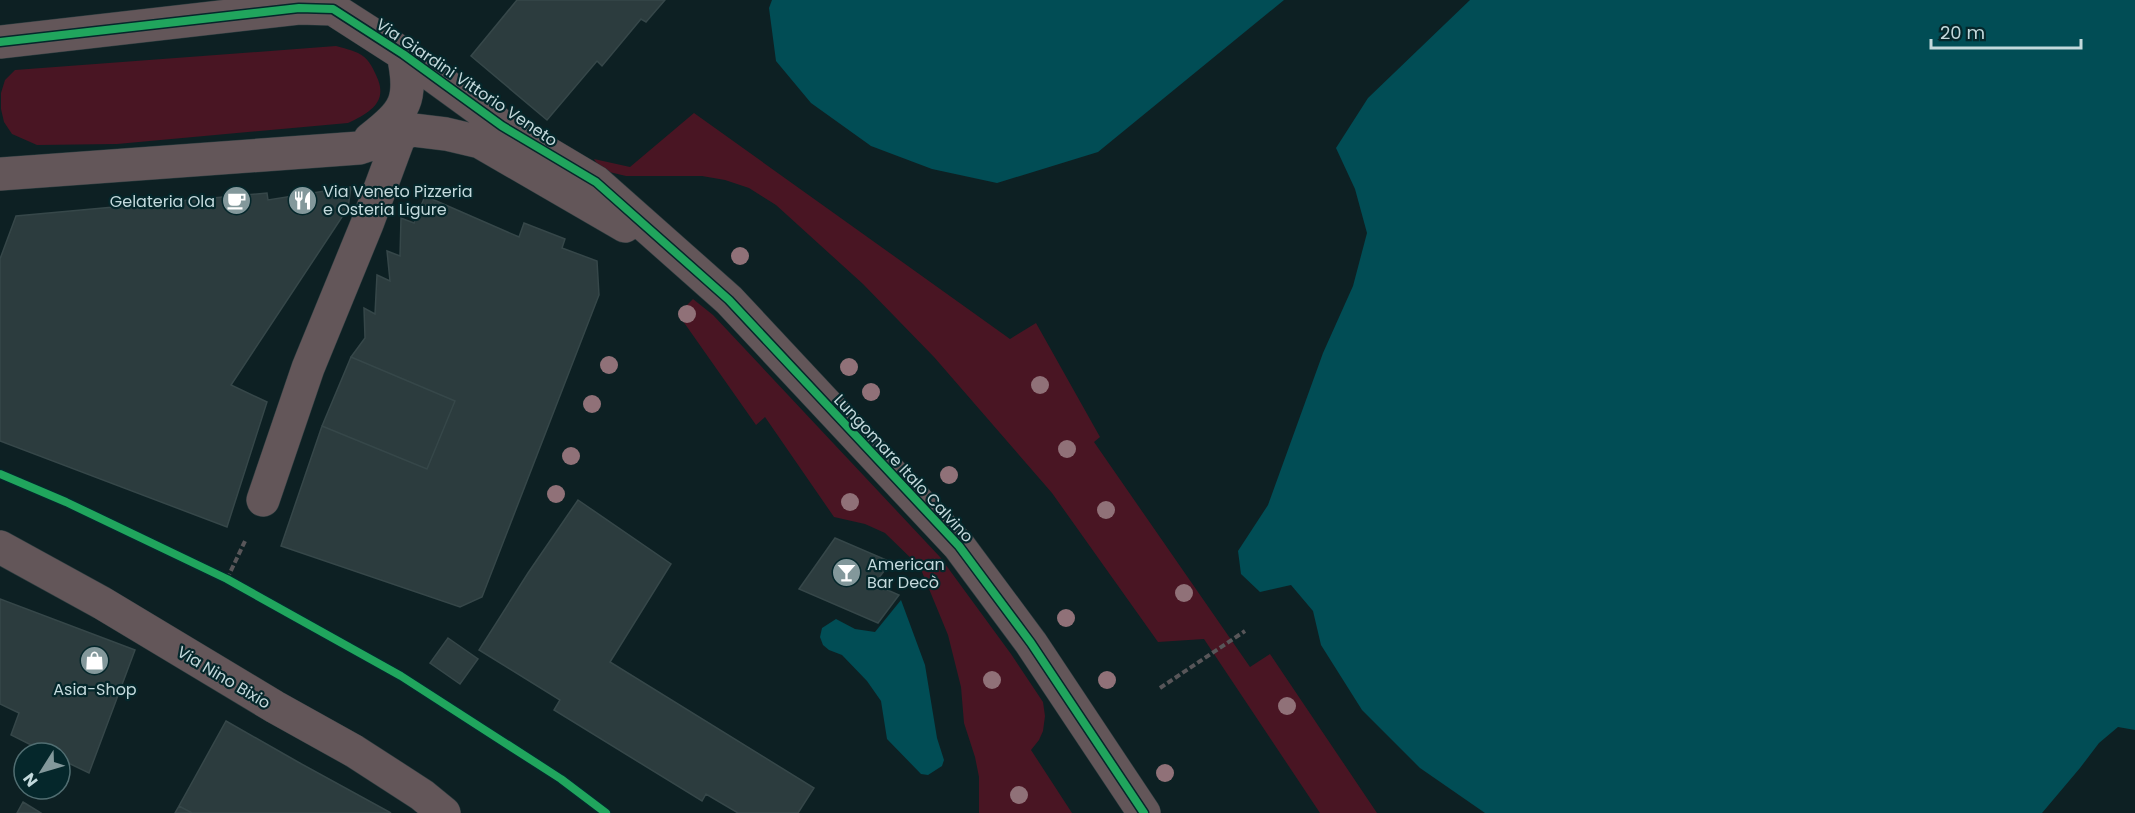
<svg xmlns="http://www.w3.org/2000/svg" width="2135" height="813" font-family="Poppins,sans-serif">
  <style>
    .green { fill: #491523 }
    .water { fill: #014d55 }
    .building { fill: #2c3c3e; stroke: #364749; stroke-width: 1.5 }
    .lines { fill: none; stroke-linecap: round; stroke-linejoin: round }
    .minor-casing { stroke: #2c3c3f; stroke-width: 34 }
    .path { stroke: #585659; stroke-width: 4; stroke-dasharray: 6 3; stroke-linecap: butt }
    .minor { stroke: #635659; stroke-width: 33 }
    .cycleway-casing { stroke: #05272b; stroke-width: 11 }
    .cycleway { stroke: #20a55d; stroke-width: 8 }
    .tree { fill: #907178 }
    .labels { text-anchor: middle; stroke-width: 4.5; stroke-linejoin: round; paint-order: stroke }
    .street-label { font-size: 16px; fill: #c3d9dc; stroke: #05272b }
    .poi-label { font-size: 16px; fill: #c3d9dc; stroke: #05272b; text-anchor: start }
  </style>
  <rect width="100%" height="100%" fill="#0d2023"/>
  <!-- green -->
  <path class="green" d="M336,46C343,48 352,50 358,53C368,58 372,66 376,75C389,101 371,112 348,123L117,144L37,145L12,134L4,122L1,109V93L5,80L15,70Z
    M694,113L1010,339L1036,323L1100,437L1094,442L1250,667L1270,654L1377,813H1320L1204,639L1158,642L1052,493L934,357L863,284L776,205L749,188L725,180L702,176H626L601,170L594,159L630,167Z
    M693,299L713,315L940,557L1011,654L1043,702L1045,716L1043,731L1039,740L1031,750L1072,813H979V777L975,757L964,723L961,687L948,635L920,567L885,533L865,524L834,517L765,417L756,425L678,314Z"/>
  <!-- water -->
  <path class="water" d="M772,0H1284L1098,152L997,183L932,169L871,146L811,103L776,61L769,8Z
    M1470,0H2135V730L2118,727L2099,743L2080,768L2042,813H1485L1420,768L1362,710L1321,645L1313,611L1291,585L1260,592L1241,574L1238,551L1268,505L1323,353L1353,286L1367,233L1355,189L1336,148L1368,98Z
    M901,600L925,665L937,738L944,760L942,766L928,775L921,774L887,739L881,701L867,681L842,655L829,650L823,645L820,637L822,628L836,619L855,629L875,632Z"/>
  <!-- building -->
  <path class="building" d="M517,0H665L646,22L641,19L602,66L597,61L547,120L471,56Z
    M351,187L348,208L231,385L267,402L227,527L0,441V259L16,216L267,193L268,200Z
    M425,196L519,237L524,223L565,239L562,248L597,261L599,295L482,597L460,607L281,546L322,426L427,469L455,401L351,357L365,338L364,308L375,314L377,275L390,281L387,251L400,256L401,218L414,223Z
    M351,357L455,401L427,469L322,426Z
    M578,500L671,564L610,662L814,788L798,813H738L706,794L702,801L554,710L560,700L479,650L528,573Z
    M835,538L891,562L874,584L899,595L878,623L799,589Z
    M0,599L135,650L89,773L60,759V753H47L11,735L19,713L0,704Z
    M448,638L478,659L460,684L430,663Z
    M226,721L298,762L391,813H192L179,806Z
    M23,802L41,813H17Z
    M179,806L192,813H175Z"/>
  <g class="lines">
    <defs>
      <path id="minor" d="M0,42L299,8L333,9L403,54L502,126L596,182L729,300L959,546L1031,643L1144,813
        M370,139C406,111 413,100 403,54
        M0,174L359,148L413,130L446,134L480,142L625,226
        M263,500L308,368L367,224L400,135
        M0,547L102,603L275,707L354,751L422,795L444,813"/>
    </defs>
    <!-- minor casing -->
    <use href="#minor" class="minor-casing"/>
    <!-- path -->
    <path class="path" d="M227,579L246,539
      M1160,688L1245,631"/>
    <!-- minor -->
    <use href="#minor" class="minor"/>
    <defs>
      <path id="cycleway" d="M0,42L299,8L333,9L403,54L502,126L596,182L729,300L959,546L1031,643L1144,813
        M0,474L66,502L227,579L401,676L561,779L606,813"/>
    </defs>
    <!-- cycleway casing -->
    <use href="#cycleway" class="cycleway-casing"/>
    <!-- cycleway -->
    <use href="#cycleway" class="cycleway"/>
  </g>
  <!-- trees -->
  <g class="tree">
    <circle cx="740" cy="256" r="9"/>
    <circle cx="687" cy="314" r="9"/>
    <circle cx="609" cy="365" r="9"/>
    <circle cx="849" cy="367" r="9"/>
    <circle cx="1040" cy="385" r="9"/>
    <circle cx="871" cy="392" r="9"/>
    <circle cx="592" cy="404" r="9"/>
    <circle cx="1067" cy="449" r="9"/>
    <circle cx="571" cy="456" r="9"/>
    <circle cx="949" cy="475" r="9"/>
    <circle cx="556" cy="494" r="9"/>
    <circle cx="850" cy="502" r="9"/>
    <circle cx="1106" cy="510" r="9"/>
    <circle cx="1184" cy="593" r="9"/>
    <circle cx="1066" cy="618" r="9"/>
    <circle cx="992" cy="680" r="9"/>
    <circle cx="1107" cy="680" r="9"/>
    <circle cx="1287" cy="706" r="9"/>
    <circle cx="1165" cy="773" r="9"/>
    <circle cx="1019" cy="795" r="9"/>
  </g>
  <!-- icons -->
  <defs>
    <symbol id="restaurant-disc" viewBox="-11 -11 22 22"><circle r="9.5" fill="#83989b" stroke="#05272b"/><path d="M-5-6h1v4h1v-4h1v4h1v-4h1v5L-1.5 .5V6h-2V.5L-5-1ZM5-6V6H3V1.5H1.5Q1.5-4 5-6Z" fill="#fff"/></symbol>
    <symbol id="cafe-disc" viewBox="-11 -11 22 22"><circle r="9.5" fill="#83989b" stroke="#05272b"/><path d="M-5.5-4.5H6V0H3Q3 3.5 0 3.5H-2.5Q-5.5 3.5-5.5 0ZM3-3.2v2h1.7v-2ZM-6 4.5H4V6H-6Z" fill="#fff"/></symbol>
    <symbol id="bar-disc" viewBox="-11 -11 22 22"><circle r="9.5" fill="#83989b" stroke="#05272b"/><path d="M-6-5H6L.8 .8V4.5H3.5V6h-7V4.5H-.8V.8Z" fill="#fff"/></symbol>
    <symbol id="shop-disc" viewBox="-11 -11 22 22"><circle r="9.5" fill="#83989b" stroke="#05272b"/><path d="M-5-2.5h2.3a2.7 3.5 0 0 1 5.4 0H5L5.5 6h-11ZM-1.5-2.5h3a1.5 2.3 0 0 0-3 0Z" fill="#fff"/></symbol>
  </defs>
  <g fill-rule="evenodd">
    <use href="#restaurant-disc" x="286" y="184" width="33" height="33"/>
    <use href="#cafe-disc" x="220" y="184" width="33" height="33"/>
    <use href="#bar-disc" x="830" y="556" width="33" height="33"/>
    <use href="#shop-disc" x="78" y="644" width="33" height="33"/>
  </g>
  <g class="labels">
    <!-- street labels -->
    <g class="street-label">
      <text transform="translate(467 82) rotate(34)" y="6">Via Giardini Vittorio Veneto</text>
      <text transform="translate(904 468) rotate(47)" y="6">Lungomare Italo Calvino</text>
      <text transform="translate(224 677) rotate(31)" y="6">Via Nino Bixio</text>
    </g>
    <!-- poi labels -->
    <g class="poi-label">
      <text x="323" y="197">Via Veneto Pizzeria<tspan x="323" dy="18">e Osteria Ligure</tspan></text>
      <text x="215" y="207" text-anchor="end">Gelateria Ola</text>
      <text x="867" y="570">American<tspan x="867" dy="18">Bar Decò</tspan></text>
      <text x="95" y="695" text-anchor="middle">Asia-Shop</text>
    </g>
  </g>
  <!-- north arrow -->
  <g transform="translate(42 771) rotate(233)"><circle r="28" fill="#05272b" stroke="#516e72" stroke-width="1.5"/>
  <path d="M0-4.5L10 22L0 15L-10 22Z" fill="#83989b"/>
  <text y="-9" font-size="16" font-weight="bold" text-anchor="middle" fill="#c3d9dc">N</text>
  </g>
  <!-- scale -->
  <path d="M1931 39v9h150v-9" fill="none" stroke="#c3d9dc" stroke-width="3"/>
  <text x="1940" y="39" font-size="18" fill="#c3d9dc" stroke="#05272b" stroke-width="4.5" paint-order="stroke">20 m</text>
</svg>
